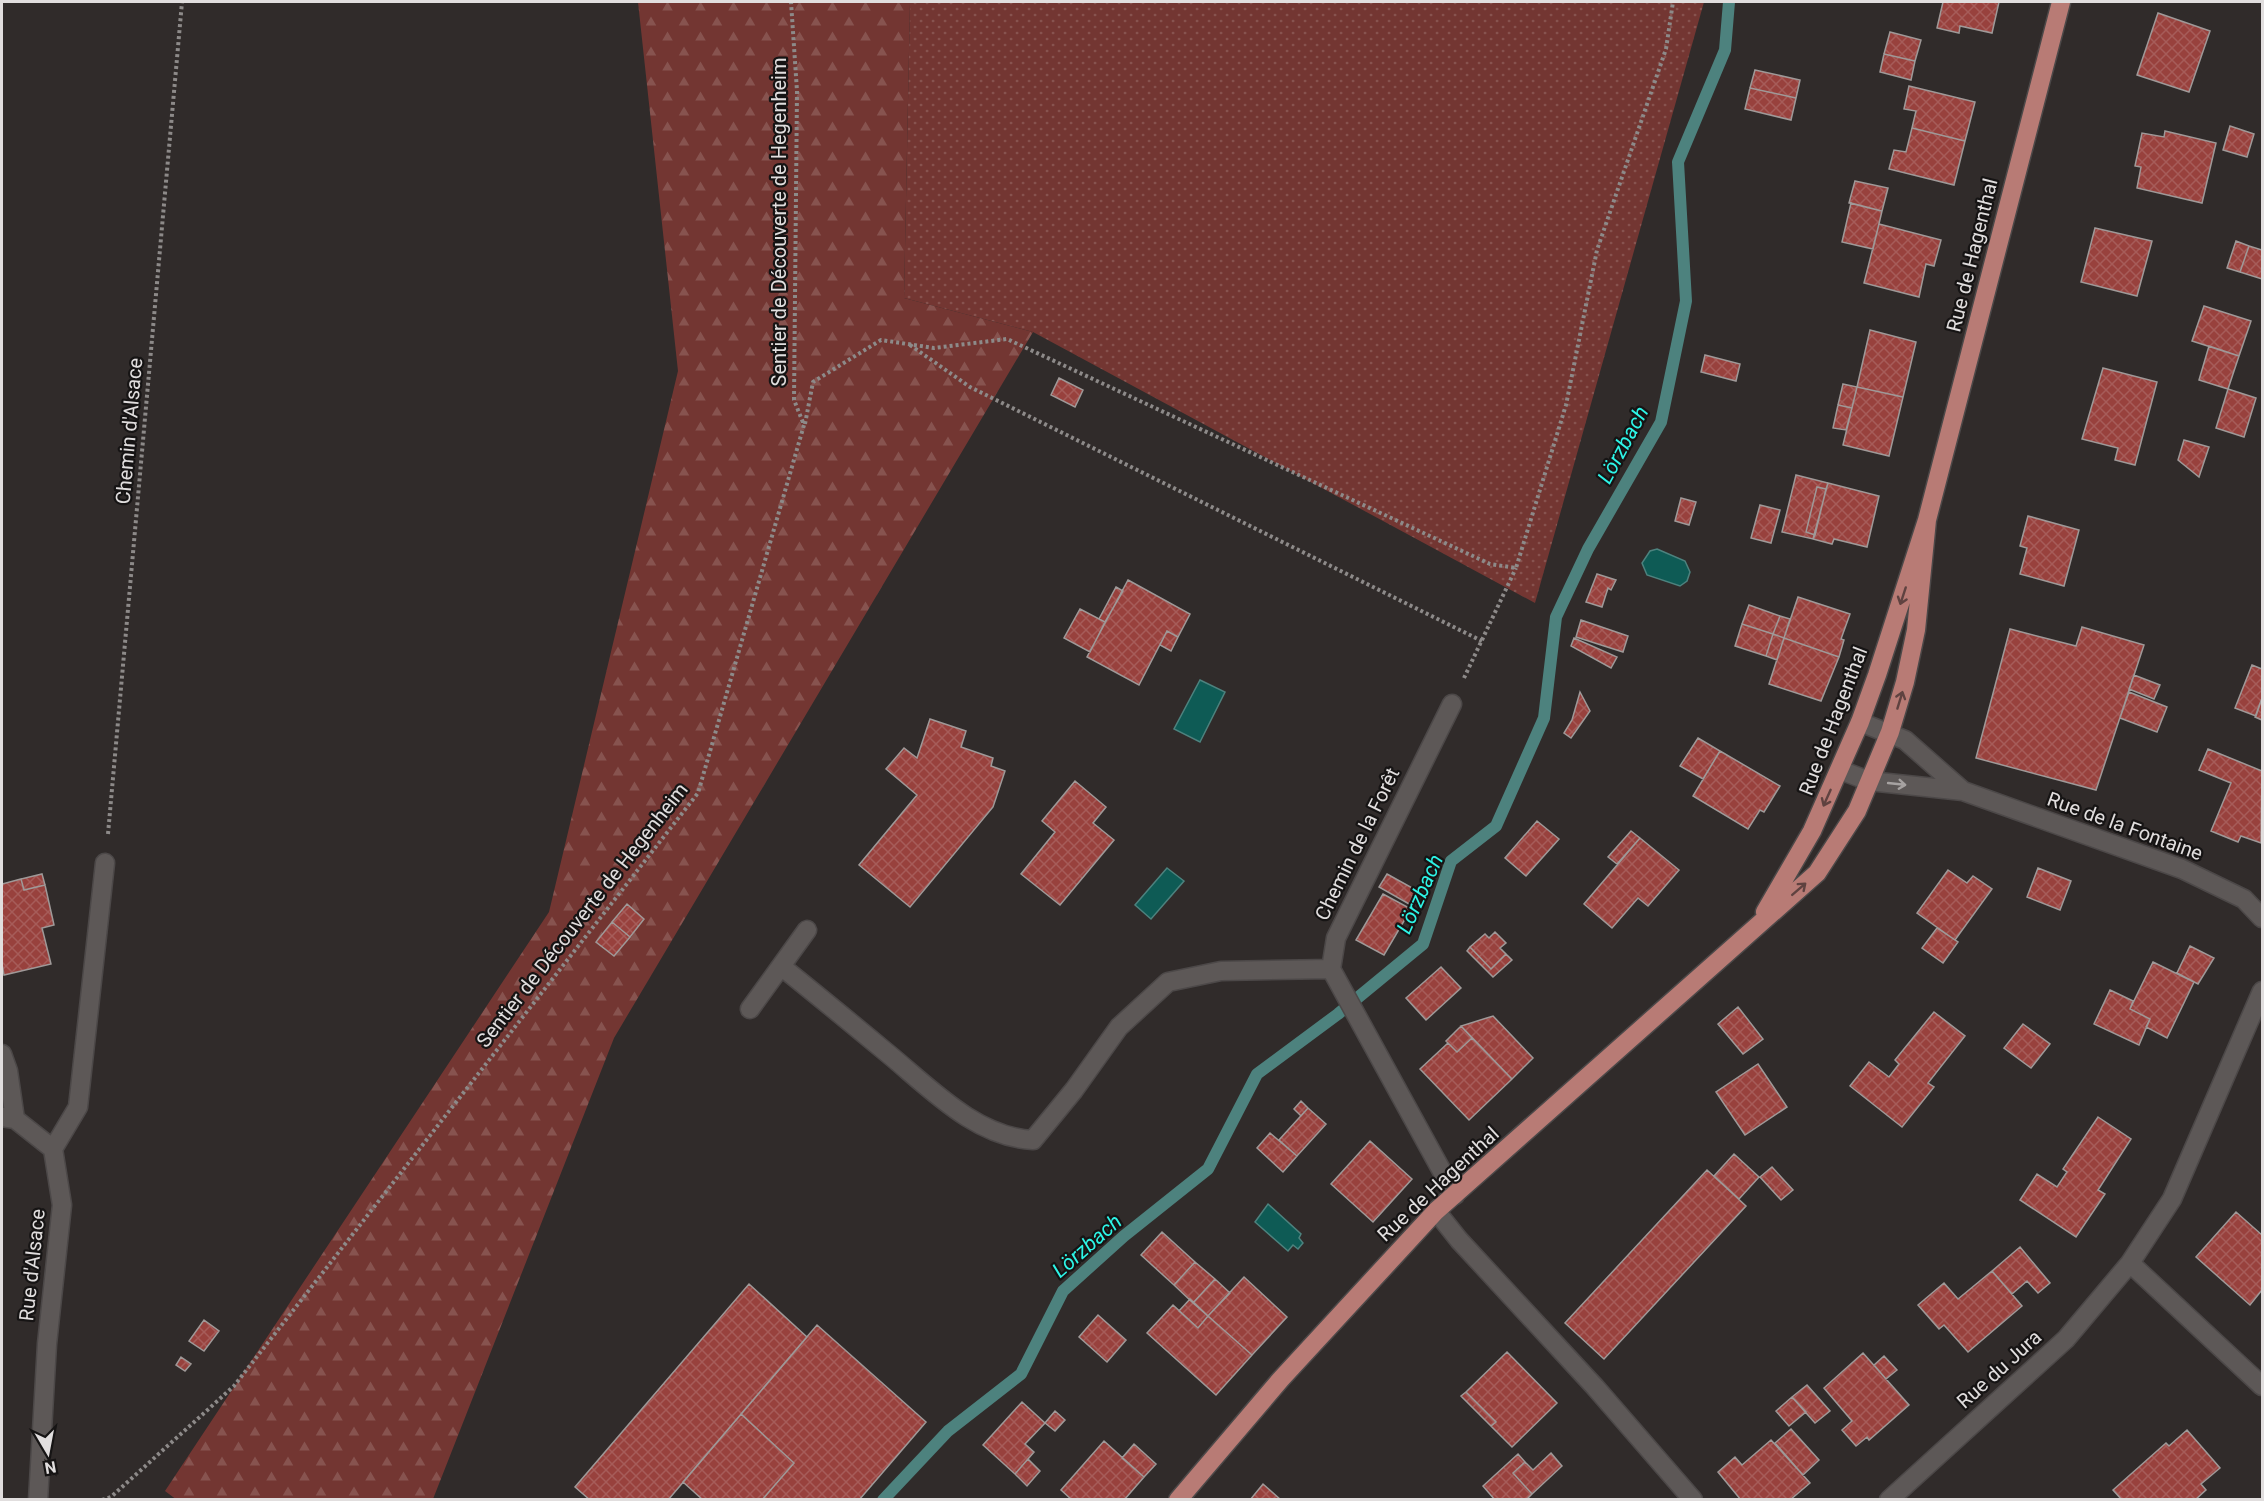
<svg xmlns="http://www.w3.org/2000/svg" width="2264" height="1501" font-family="Roboto,sans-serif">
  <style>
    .grass { fill: url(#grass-dots) }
    .forest { fill: url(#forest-firs) }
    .water { fill: #0e5b55; stroke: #4d827e; stroke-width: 1.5 }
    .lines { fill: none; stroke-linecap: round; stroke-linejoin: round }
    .stream { stroke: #4d827e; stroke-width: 12 }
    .building { fill: url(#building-cross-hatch); stroke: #9f9998; stroke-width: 1.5 }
    .minor-casing { stroke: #4c4848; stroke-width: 21 }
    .major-casing { stroke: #4c4848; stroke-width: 21 }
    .path { stroke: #8d8a89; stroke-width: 4; stroke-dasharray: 3 3; stroke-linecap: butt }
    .minor { stroke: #5d5857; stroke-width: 18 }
    .major { stroke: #b87b75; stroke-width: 18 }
    .oneway { stroke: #5f4240 }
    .oneway2 { stroke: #a6a2a1 }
    .labels { text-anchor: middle; stroke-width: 4.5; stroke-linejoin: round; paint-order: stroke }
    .street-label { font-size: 20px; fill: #e1dede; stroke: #161414 }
    .water-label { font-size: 21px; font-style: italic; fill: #2df5e7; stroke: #161414 }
  </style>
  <defs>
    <pattern id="grass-dots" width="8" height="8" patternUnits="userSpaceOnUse" patternTransform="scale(1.5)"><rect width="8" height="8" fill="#733632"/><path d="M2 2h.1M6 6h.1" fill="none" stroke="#87534f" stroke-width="1.8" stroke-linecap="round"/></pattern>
    <pattern id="forest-firs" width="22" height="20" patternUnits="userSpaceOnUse" patternTransform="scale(1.5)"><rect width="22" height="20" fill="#733632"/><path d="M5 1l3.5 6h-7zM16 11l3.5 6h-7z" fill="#87534f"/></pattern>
    <pattern id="building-cross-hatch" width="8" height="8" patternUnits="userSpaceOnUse" patternTransform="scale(1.5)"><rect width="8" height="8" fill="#98413d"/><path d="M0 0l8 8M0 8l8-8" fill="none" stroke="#a65c59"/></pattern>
  </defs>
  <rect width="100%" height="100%" fill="#302b2a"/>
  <!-- grass -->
  <path class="grass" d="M910,2H1704L1535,603L1033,332L904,298Z"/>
  <!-- forest -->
  <path class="forest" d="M638,2H910L904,298L1033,332L614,1038L433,1499L177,1500L165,1491L549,912L678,371Z"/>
  <!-- water -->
  <path class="water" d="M1657,549L1685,561L1690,572L1687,581L1680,586L1647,575L1642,563L1650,551Z
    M1200,680L1225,692L1200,742L1174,729Z
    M1167,868L1184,881L1151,919L1135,905Z
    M1268,1204L1301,1234L1299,1238L1303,1243L1298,1249L1293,1245L1288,1251L1255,1222Z"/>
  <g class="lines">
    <!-- stream -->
    <path class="stream" d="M883,1500L948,1431L1021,1374L1063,1291L1124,1236L1208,1169L1257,1074L1338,1014L1423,944L1451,861L1496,826L1544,718L1556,617L1588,549L1661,422L1686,301L1678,162L1725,50L1729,2"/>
  </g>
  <!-- building -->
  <path class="building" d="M1943,2H1999L1992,33L1960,26L1959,33L1937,28Z
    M2158,13L2210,31L2189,92L2137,75Z
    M1890,32L1921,40L1915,61L1884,54Z
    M1884,54L1915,61L1911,80L1880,72Z
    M1755,70L1800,80L1796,98L1750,88Z
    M1909,86L1975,102L1965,141L1912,128L1916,111L1904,109Z
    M1750,88L1796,98L1791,120L1745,109Z
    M2230,126L2254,134L2247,157L2223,150Z
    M1912,128L1965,141L1954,185L1889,169L1894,150L1906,152Z
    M2165,131L2216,143L2202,203L2137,188L2141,167L2135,166L2142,133L2164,137Z
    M1855,181L1888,188L1882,211L1849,203Z
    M1851,203L1882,211L1873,249L1842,242Z
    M1879,224L1941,240L1934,266L1926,264L1919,297L1864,283Z
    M2095,228L2152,241L2137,296L2081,282Z
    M2236,241L2249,246L2240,272L2227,268Z
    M2249,246L2262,250V279L2240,272Z
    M2204,306L2251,321L2239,356L2192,341Z
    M1870,330L1916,342L1903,397L1857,387Z
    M2209,346L2239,356L2228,389L2199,380Z
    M1705,355L1740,364L1736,381L1701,372Z
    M2103,368L2157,382L2135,465L2115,460L2118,448L2082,439Z
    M1059,378L1083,390L1075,407L1051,395Z
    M1843,384L1857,387L1852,408L1838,405Z
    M1857,387L1903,397L1889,456L1843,445Z
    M2228,389L2256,398L2244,437L2216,428Z
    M1838,405L1852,408L1846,430L1833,428Z
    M2184,440L2209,447L2199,477L2178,460Z
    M1796,475L1828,483L1826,489L1817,487L1806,532L1815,535L1813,539L1782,532Z
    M1828,483L1879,496L1867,547L1834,539L1832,544L1813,539Z
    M1817,487L1826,489L1815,535L1806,532Z
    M1681,498L1696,502L1689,525L1675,521Z
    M1760,505L1780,510L1771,543L1751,538Z
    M2028,516L2079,530L2064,586L2020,574L2027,548L2020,546Z
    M1597,574L1616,580L1611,590L1608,588L1602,607L1586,602Z
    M1128,580L1190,614L1178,637L1167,631L1139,685L1087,657Z
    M1116,587L1123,591L1105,622L1099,619Z
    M1798,597L1850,614L1841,639L1844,640L1839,657L1784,638Z
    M1749,605L1780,616L1773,634L1742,624Z
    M1080,609L1105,622L1090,652L1064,638Z
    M1780,616L1790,619L1784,638L1773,634Z
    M1581,620L1628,636L1623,652L1576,637Z
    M1742,624L1773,634L1766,656L1735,646Z
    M2082,627L2144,645L2096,790L1976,758L2010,629L2076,646Z
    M1167,631L1178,637L1171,651L1160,645Z
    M1773,634L1784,638L1777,660L1766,656Z
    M1574,638L1617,657L1611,668L1571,646Z
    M1784,638L1839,657L1821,701L1769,684Z
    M2252,665L2262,669V698L2256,716L2235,708Z
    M2134,675L2160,685L2154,699L2129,689Z
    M1580,692L1590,711L1571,738L1564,733L1572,720Z
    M2129,692L2167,707L2157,732L2120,718Z
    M2262,698V720L2255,717Z
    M930,719L966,731L961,747L993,758L991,766L1005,771L993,807L910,907L859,865L917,795L886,769L904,748L917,758Z
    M1698,738L1720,751L1703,779L1680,766Z
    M2208,749L2262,771L2261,843L2241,836L2238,842L2211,831L2231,783L2199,770Z
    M1720,751L1780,786L1764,812L1760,810L1748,829L1693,796Z
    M1075,781L1106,807L1093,823L1114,840L1060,905L1021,874L1055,832L1042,821Z
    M1537,821L1559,839L1526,876L1505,858Z
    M1631,831L1640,838L1617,864L1608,857Z
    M1640,838L1679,870L1648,906L1638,898L1612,928L1584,904Z
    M2038,868L2071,881L2060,910L2027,897Z
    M1948,870L1967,883L1973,876L1992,889L1955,940L1917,913Z
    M42,874L45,885L24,890L21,879Z
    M1387,874L1416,890L1409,904L1379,887Z
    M21,879L24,890L45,885L54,925L42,928L51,964L4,975L2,964V884Z
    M1383,894L1411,909L1384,955L1356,940Z
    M627,904L644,919L630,937L612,922Z
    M612,922L630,937L614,956L596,942Z
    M1937,928L1958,942L1943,963L1922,948Z
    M1495,932L1506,943L1500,948L1506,954L1491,969L1470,947L1485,934L1489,938Z
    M2190,946L2214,958L2198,984L2177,973Z
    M1470,947L1491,969L1506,954L1512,960L1493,977L1467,951Z
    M2153,962L2194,982L2167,1038L2146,1027L2150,1019L2130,1009Z
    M1441,967L1461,988L1426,1020L1406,998Z
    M2110,990L2133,1001L2130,1009L2150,1019L2139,1045L2094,1024Z
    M1738,1007L1763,1039L1743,1054L1718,1024Z
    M1934,1012L1965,1036L1928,1083L1934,1087L1902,1127L1850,1086L1869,1062L1889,1077L1899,1064L1895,1060Z
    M1493,1016L1533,1058L1512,1079L1461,1026Z
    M2023,1024L2050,1044L2031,1068L2004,1048Z
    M1461,1026L1472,1038L1457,1052L1446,1041Z
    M1472,1038L1512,1079L1469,1120L1420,1069L1448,1043L1457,1052Z
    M1758,1064L1787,1107L1745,1135L1716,1092Z
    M1301,1101L1308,1108L1301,1116L1294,1109Z
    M1308,1108L1326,1124L1297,1156L1279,1140Z
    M2098,1117L2131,1139L2098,1190L2105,1194L2076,1237L2020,1200L2037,1174L2057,1187L2067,1172L2063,1169Z
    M1270,1133L1297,1156L1283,1172L1257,1148Z
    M1370,1141L1412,1179L1373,1222L1331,1184Z
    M1734,1154L1759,1177L1739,1199L1714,1176Z
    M1772,1167L1793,1190L1781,1200L1760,1177Z
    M1707,1170L1746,1206L1604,1359L1565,1323Z
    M2236,1212L2262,1235V1290L2250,1305L2196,1257Z
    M1162,1232L1195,1262L1174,1285L1141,1255Z
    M2020,1247L2050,1283L2038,1293L2027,1281L2012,1294L1992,1271Z
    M1195,1262L1215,1279L1193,1303L1174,1285Z
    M1992,1271L2022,1306L1968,1352L1944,1325L1939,1329L1918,1305L1944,1283L1958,1299Z
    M1244,1277L1287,1317L1252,1355L1208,1316Z
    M1215,1279L1230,1293L1208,1316L1193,1303Z
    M749,1284L807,1337L668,1500H590L575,1487Z
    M1190,1299L1208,1316L1198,1328L1179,1311Z
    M1173,1305L1198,1328L1208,1316L1252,1355L1216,1395L1147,1333Z
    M1098,1315L1126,1340L1107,1362L1079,1337Z
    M204,1320L219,1331L204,1351L189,1341Z
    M817,1325L926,1422L859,1500H762L794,1463L741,1414Z
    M1507,1352L1557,1403L1512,1447L1491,1426L1496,1422L1466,1392Z
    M1863,1353L1909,1405L1869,1440L1867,1437L1856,1446L1842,1430L1852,1421L1824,1388Z
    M1884,1356L1897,1370L1886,1379L1874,1365Z
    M181,1357L191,1364L185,1371L176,1365Z
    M1807,1385L1830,1411L1815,1423L1792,1397Z
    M1466,1392L1496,1422L1491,1426L1461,1396Z
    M1792,1397L1806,1412L1789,1426L1776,1411Z
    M1022,1402L1045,1423L1025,1444L1034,1452L1015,1474L983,1445Z
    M1055,1411L1065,1420L1055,1431L1045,1423Z
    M741,1414L794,1463L762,1500H703L683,1482Z
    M1791,1429L1819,1460L1803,1475L1775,1443Z
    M2187,1430L2220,1468L2201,1484L2206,1490L2195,1500H2122L2113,1490L2166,1443L2169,1446Z
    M1771,1440L1810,1483L1790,1500H1741L1718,1472L1735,1457L1742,1465Z
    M1104,1441L1144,1477L1124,1500H1072L1061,1490Z
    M1134,1444L1156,1464L1144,1477L1122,1458Z
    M1551,1453L1562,1466L1532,1494L1513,1473L1525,1462L1533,1470Z
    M1518,1454L1525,1462L1513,1473L1532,1494L1526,1500H1495L1483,1486Z
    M1028,1459L1040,1471L1027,1486L1015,1474Z
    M1263,1484L1281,1500H1250Z"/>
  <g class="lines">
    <defs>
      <path id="minor" d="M1452,704L1336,938L1331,969L1455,1195
        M1840,770L1869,781L1963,791L1905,740L1860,722
        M1963,791L2182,869L2244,899L2262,918
        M782,967C817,995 851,1023 886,1052C929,1087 975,1137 1033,1140L1074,1090L1119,1027L1168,982L1221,971L1331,969
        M750,1009L807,930
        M2,1054L8,1071L15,1119
        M2,1117L15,1119L53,1149
        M1436,1211L1459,1240L1595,1387L1693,1500
        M2130,1263L2262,1386
        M38,1500L47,1344L62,1205L53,1149L78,1107L105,863
        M1889,1500L2066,1339L2130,1263L2172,1199L2262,991"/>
      <path id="major" d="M1765,912L1812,831L1860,722L1877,675L1927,520L2061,2
        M1178,1500L1281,1379L1436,1211L1817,873L1857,811L1890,732L1905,682L1916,630L1927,520"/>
    </defs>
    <!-- minor casing -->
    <use href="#minor" class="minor-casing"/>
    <!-- major casing -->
    <use href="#major" class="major-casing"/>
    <!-- path -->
    <path class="path" d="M910,345L970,387L1482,641
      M805,424L813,382L881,340L934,348L1007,339L1490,564L1516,568L1566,405L1597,250L1666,49L1673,2
      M1464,678L1516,568
      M108,834L182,2
      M102,1500L111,1497L234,1386L698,793L804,425L794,400L797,91L791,2"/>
    <!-- minor -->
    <use href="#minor" class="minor"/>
    <!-- major -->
    <use href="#major" class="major"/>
  </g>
  <!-- one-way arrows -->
  <defs><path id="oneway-shaft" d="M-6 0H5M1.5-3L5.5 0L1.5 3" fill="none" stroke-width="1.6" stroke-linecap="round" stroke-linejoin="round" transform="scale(1.5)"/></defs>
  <g class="oneway">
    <use href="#oneway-shaft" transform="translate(1903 596) rotate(108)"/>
    <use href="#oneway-shaft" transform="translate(1900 700) rotate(-73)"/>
    <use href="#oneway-shaft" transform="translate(1827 798) rotate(114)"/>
    <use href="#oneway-shaft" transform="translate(1799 889) rotate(-41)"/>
  </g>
  <use class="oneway2" href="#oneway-shaft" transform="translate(1897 784) rotate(6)"/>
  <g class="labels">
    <!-- street labels -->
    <g class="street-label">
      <text transform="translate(779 222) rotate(-90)" y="7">Sentier de Découverte de Hegenheim</text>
      <text transform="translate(1972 255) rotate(-76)" y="7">Rue de Hagenthal</text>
      <text transform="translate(129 431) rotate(-85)" y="7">Chemin d'Alsace</text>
      <text transform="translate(1833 721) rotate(-69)" y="7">Rue de Hagenthal</text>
      <text transform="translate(2125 826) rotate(20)" y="7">Rue de la Fontaine</text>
      <text transform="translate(1357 844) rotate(-64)" y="7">Chemin de la Forêt</text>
      <text transform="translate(582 915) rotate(-52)" y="7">Sentier de Découverte de Hegenheim</text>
      <text transform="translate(1438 1184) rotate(-43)" y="7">Rue de Hagenthal</text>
      <text transform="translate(32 1265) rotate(-84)" y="7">Rue d'Alsace</text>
      <text transform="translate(1999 1369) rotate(-42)" y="7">Rue du Jura</text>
    </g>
    <!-- water labels -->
    <g class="water-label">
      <text transform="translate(1623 445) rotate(-62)" y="7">Lörzbach</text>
      <text transform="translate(1420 894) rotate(-66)" y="7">Lörzbach</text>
      <text transform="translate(1087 1246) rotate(-41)" y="7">Lörzbach</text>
    </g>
  </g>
  <!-- border -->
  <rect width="2264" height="1501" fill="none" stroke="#e1dede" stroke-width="6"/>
  <!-- north arrow -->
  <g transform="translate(48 1453) rotate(170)" stroke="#161414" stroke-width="4.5" paint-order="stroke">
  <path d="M0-4.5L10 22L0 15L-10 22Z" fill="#e1dede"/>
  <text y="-9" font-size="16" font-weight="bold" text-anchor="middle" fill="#e1dede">N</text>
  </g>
</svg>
